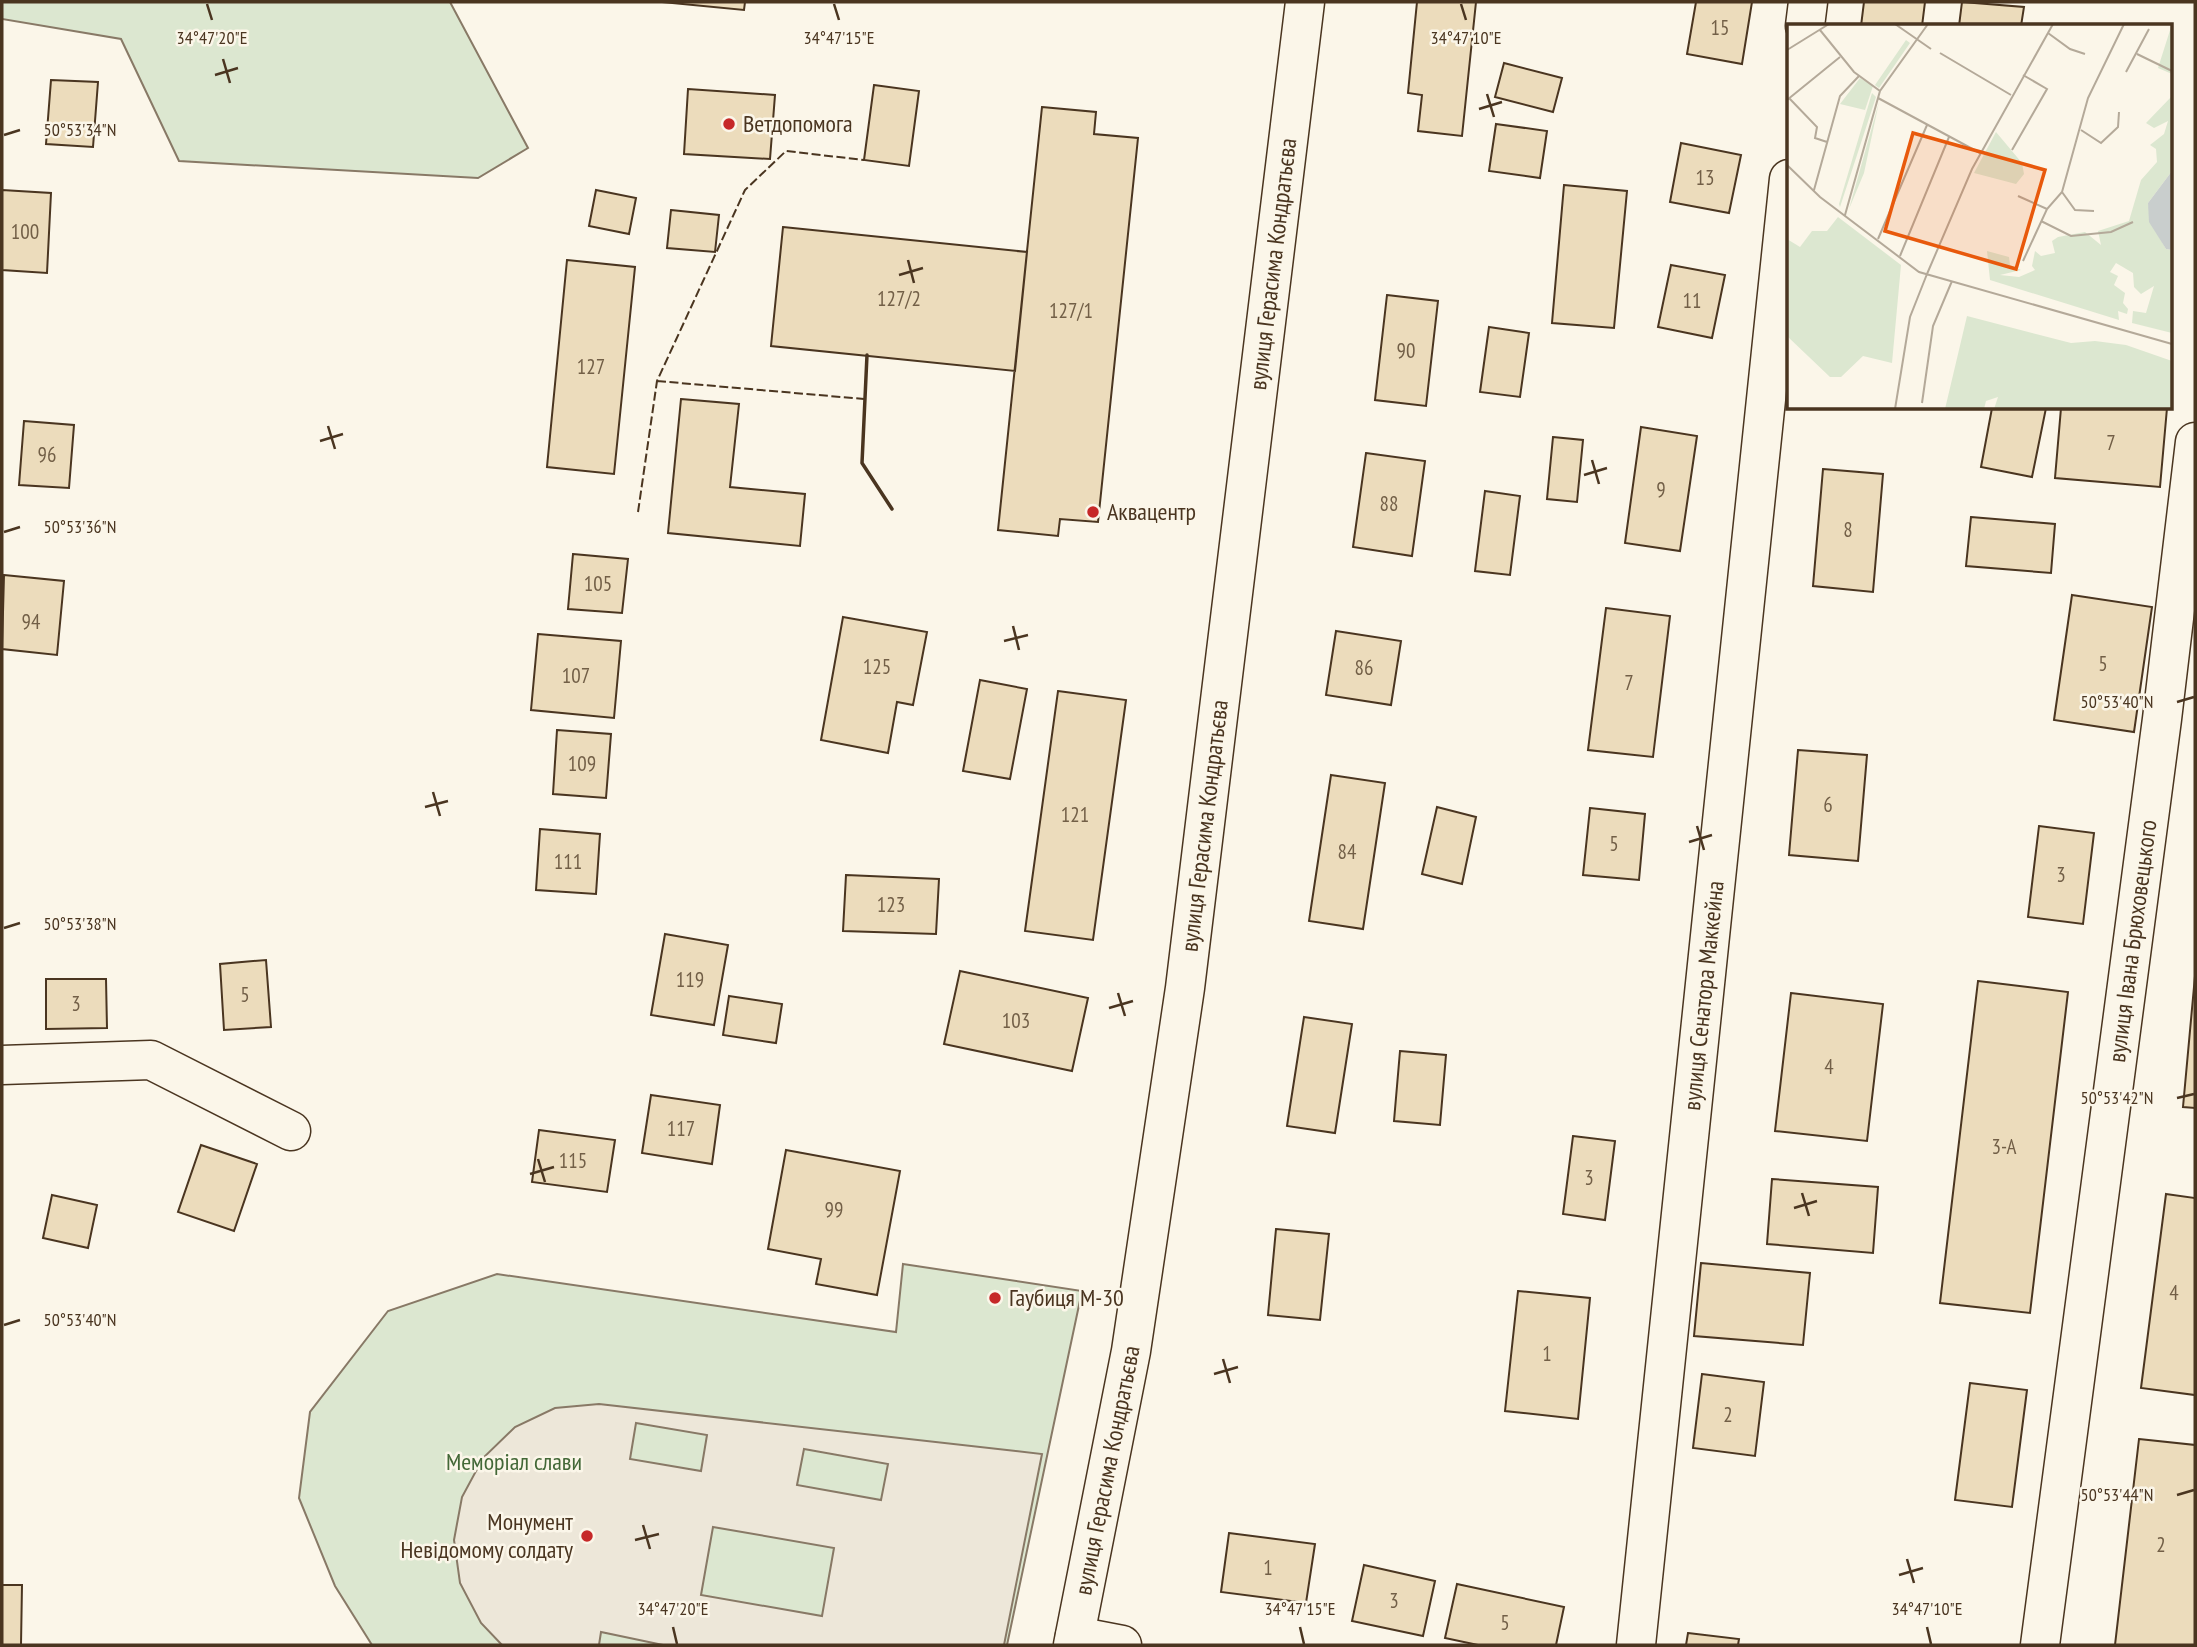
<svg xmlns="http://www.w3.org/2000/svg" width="2197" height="1647" font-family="'PT Sans Narrow',sans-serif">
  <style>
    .green { fill: #dce7d0; stroke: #887966; stroke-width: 2 }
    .parking { fill: #ede7d9; stroke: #887966; stroke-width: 2; fill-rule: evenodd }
    .building { fill: #ecdcbc; stroke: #4a3520; stroke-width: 2 }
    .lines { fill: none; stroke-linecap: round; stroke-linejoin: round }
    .minor-casing { stroke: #4a3520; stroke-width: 41 }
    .minor { stroke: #fbf6e9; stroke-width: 38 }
    .fence { stroke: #4a3520; stroke-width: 2; stroke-dasharray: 9 3.5; stroke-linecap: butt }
    .wall { stroke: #4a3520; stroke-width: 3.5 }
    .ticks { fill: none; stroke: #4a3520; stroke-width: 2.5 }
    .poi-dot { fill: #c62828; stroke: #fbf6e9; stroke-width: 2.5 }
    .labels { text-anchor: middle; stroke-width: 5; stroke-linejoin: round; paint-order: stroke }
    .number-label { font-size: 21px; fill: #725f47 }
    .poi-label { font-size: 24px; fill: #4a3520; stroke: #fbf6e9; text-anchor: start }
    .street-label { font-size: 24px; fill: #4a3520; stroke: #fbf6e9 }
    .park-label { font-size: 24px; fill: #436837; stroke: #fbf6e9 }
    .inset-road { fill: none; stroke: #b4a999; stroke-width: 2 }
    .view { fill: #e8590c; fill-opacity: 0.15; stroke: #e8590c; stroke-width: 3.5 }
    .inset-edge { fill: none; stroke: #4a3520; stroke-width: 3.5 }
    .ticks-label { font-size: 18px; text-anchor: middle; fill: #4a3520; stroke: #fbf6e9; stroke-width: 5; stroke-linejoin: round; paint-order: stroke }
  </style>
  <rect width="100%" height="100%" fill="#fbf6e9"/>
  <!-- green -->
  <path class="green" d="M2,2H450L528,148L478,178L179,161L121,39L2,19Z
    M903,1264L1082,1291L1007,1645H372L335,1586L299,1498L310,1412L388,1311L497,1274L896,1332Z"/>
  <!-- parking -->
  <path class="parking" d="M599,1404L1042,1454L1004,1645H663L601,1632L599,1645H502L481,1623L460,1583L454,1540L462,1497L483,1458L515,1427L555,1408ZM636,1423L707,1435L701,1471L630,1459ZM804,1449L888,1464L881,1500L797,1485ZM713,1527L834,1548L822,1616L701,1595Z"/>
  <!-- building -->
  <path class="building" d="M662,2H745L744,10Z
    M1417,2H1476L1462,136L1418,131L1422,95L1408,93Z
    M1696,2H1752L1742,64L1687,54Z
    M1864,2H1925L1922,26H1861Z
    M1962,2L2024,7L2021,26H1959Z
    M1504,63L1562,78L1553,112L1495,97Z
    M51,80L98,82L93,147L46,144Z
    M874,85L919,91L909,166L864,160Z
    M688,89L775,95L770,159L684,154Z
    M1042,107L1096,112L1094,134L1138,138L1098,522L1060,519L1058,536L998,530Z
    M1496,124L1547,131L1540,178L1489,171Z
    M1681,143L1741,155L1729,213L1670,202Z
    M1564,185L1627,191L1614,328L1552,323Z
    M2,190L51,193L47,273L2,270Z
    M596,190L636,198L629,234L589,226Z
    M671,210L719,215L715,252L667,248Z
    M783,227L1027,252L1015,371L771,346Z
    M567,260L635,267L614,474L547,467Z
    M1671,265L1725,275L1712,338L1658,327Z
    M1387,295L1438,301L1426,406L1375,400Z
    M1489,327L1529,333L1520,397L1480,392Z
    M681,399L739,404L730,487L805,494L800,546L668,533Z
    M1992,408H2046L2032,477L1981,467Z
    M2061,408H2167L2160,487L2055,478Z
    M24,421L74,425L69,488L19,485Z
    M1641,427L1697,436L1680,551L1625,543Z
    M1553,437L1583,440L1577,502L1547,499Z
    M1366,453L1425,461L1412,556L1353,547Z
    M1823,469L1883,474L1873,592L1813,586Z
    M1485,491L1520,496L1510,575L1475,571Z
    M1971,517L2055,524L2051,573L1966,566Z
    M573,554L628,559L622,613L568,609Z
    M4,575L64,581L57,655L2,649Z
    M2072,595L2152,607L2134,732L2054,720Z
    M1606,608L1670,616L1653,757L1588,750Z
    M843,617L927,632L913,705L897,702L888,753L821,740Z
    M1336,631L1401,641L1391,705L1326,695Z
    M538,634L621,641L614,718L531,710Z
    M980,680L1027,689L1010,779L963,771Z
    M1058,691L1126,700L1093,940L1025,931Z
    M557,730L611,734L606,798L553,794Z
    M1798,750L1867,755L1858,861L1789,855Z
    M1331,775L1385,783L1363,929L1309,921Z
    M1437,807L1476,817L1462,884L1422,874Z
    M1590,808L1645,814L1639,880L1583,875Z
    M2039,826L2094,833L2083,924L2028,917Z
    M540,829L600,834L596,894L536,890Z
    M846,875L939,879L936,934L843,931Z
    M665,934L728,945L714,1025L651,1015Z
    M266,960L271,1027L224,1030L220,964Z
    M960,971L1088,998L1072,1071L944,1044Z
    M2195,976V1108L2183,1107Z
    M46,979H106L107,1028L46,1029Z
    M1978,981L2068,992L2030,1313L1940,1303Z
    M1791,993L1883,1004L1867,1141L1775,1131Z
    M729,996L782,1004L776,1043L723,1035Z
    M1304,1017L1352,1024L1335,1133L1287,1126Z
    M1400,1051L1446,1055L1440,1125L1394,1121Z
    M651,1095L720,1105L712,1164L642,1153Z
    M539,1130L615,1140L607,1192L532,1182Z
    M1573,1136L1615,1141L1605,1220L1563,1214Z
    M201,1145L257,1164L234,1231L178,1212Z
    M786,1150L900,1171L877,1295L816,1284L821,1259L768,1249Z
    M1772,1179L1878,1187L1873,1253L1767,1244Z
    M2166,1194L2195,1198V1395L2141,1388Z
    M52,1195L97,1205L88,1248L43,1238Z
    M1276,1229L1329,1234L1320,1320L1268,1315Z
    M1701,1263L1810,1273L1803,1345L1694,1336Z
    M1518,1291L1590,1298L1578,1419L1505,1411Z
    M1702,1374L1764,1382L1755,1456L1693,1448Z
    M1970,1383L2027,1390L2012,1507L1955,1500Z
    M2139,1439L2195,1445V1645H2115Z
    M1229,1533L1315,1544L1306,1603L1221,1592Z
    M1364,1565L1435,1581L1423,1636L1352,1621Z
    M1457,1584L1564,1607L1556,1645H1478L1445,1638Z
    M2,1585H22L21,1645H2Z
    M1688,1633L1739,1639L1738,1645H1686Z"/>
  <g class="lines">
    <defs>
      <g id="minor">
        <path d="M1805,26L1808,2"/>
        <path d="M2,1065L151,1060L291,1131"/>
        <path d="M1075,1636L1122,1645"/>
        <path id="s1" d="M1073,1645L1131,1351L1185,988L1305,2"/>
        <path id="s2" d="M1636,1645L1789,179"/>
        <path id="s3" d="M2040,1645L2162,719L2195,442"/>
      </g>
    </defs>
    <!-- minor casing -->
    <use href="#minor" class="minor-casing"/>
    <!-- minor -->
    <use href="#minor" class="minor"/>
    <!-- fence -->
    <path class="fence" d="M657,381L864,399
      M638,512L657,381L745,190L786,151L864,160"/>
    <!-- wall -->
    <path class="wall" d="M867,355L862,463L892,509"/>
  </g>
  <!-- ticks -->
  <path class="ticks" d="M207,4L212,20M834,4L839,20M1461,4L1466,20M223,59L230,83M215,75L238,68M1487,94L1494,117M1479,109L1502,102M4,135L20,130M908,260L914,283M899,275L923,268M328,426L335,449M320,441L343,434M1592,460L1599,484M1584,475L1607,468M4,532L20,527M1013,626L1019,650M1004,641L1028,635M2177,702L2194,697M433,792L440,816M425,807L448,801M1697,826L1704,850M1689,842L1712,835M4,928L20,923M1118,993L1125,1016M1109,1008L1133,1001M2177,1098L2194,1094M538,1159L545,1182M530,1174L554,1167M1802,1193L1809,1216M1794,1208L1817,1201M4,1325L20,1320M1223,1359L1230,1383M1214,1374L1238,1367M2177,1495L2194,1490M643,1525L650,1549M635,1540L659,1534M1907,1559L1914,1583M1899,1575L1923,1568M673,1627L677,1644M1300,1627L1304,1644M1927,1627L1931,1644"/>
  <!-- markers -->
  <g class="poi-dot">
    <circle cx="729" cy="124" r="7"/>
    <circle cx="1093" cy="512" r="7"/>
    <circle cx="995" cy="1298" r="7"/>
    <circle cx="587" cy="1536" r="7"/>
  </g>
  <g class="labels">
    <!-- number labels -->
    <g class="number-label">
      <text x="1720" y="35">15</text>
      <text x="1705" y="185">13</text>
      <text x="25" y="239">100</text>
      <text x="899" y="306">127/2</text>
      <text x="1692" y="308">11</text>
      <text x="1071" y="318">127/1</text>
      <text x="1406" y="358">90</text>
      <text x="591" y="374">127</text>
      <text x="2111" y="450">7</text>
      <text x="47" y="462">96</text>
      <text x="1661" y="497">9</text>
      <text x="1389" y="511">88</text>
      <text x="1848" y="537">8</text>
      <text x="598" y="591">105</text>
      <text x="31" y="629">94</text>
      <text x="2103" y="671">5</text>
      <text x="877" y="674">125</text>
      <text x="1364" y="675">86</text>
      <text x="576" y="683">107</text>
      <text x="1629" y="690">7</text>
      <text x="582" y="771">109</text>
      <text x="1828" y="812">6</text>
      <text x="1075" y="822">121</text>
      <text x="1614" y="851">5</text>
      <text x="1347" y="859">84</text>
      <text x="568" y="869">111</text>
      <text x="2061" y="882">3</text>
      <text x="891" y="912">123</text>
      <text x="690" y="987">119</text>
      <text x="245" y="1002">5</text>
      <text x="76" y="1011">3</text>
      <text x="1016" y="1028">103</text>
      <text x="1829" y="1074">4</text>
      <text x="681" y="1136">117</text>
      <text x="2004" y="1154">3-А</text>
      <text x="573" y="1168">115</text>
      <text x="1589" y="1185">3</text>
      <text x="834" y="1217">99</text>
      <text x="2174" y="1300">4</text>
      <text x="1547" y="1361">1</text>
      <text x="1728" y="1422">2</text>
      <text x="2161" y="1552">2</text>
      <text x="1268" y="1575">1</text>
      <text x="1394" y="1608">3</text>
      <text x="1505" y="1630">5</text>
    </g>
    <!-- poi labels -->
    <g class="poi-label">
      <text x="743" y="132">Ветдопомога</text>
      <text x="1107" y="520">Аквацентр</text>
      <text x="1009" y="1306">Гаубиця М-30</text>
      <text x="573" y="1530" text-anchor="end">Монумент<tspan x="573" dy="28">Невідомому солдату</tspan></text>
    </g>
    <!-- street labels -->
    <g class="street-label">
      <text dy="8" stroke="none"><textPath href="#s1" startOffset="1396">вулиця Герасима Кондратьєва</textPath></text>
      <text dy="8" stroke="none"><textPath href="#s1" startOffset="830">вулиця Герасима Кондратьєва</textPath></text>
      <text dy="8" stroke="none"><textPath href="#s3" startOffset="710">вулиця Івана Брюховецького</textPath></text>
      <text dy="8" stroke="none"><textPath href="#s2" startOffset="653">вулиця Сенатора Маккейна</textPath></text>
      <text dy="8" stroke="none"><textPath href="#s1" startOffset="178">вулиця Герасима Кондратьєва</textPath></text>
    </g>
    <!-- park labels -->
    <g class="park-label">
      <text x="514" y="1470">Меморіал слави</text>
    </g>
  </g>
  <!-- overview -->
  <g transform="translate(1787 24)">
    <rect width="385" height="385" fill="#fbf6e9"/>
    <path d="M385,0V50L371,44ZM119,16L123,19L92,64L88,61ZM73,54L86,62L78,86L53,80ZM85,69L89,73L53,183L52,180ZM385,72V147L361,179L369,208L379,225L385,226V309L345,299L346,287L359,289L367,262L354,270L347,263L346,249L329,239L323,248L331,252L327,261L338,269L336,279L341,285L340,290L331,287L332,296L203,256L200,227L222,233L223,241L234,246L213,251L232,253L248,246L245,242L248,227L254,232L268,229L265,217L271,213L298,208L314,221L311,207L342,197L354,156L370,138L369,125L363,121L377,110L381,97L367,104L359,99ZM92,78L77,149L62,185ZM209,108L235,139L237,150L229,160L187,149ZM51,193L114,241L105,339L76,332L54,353H43L0,312V215L13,223L25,207H40ZM180,292L284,319L308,317L339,321L385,337V385H207L211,373L199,377L197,385H158Z" fill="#dce7d0"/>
    <path d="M385,147V226L379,225L362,198L361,179Z" fill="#c9cecd"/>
    <path class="inset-road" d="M108,0L144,25M33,6L67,48L93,67M261,9L283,25L298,30M0,26L42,0M153,29L224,71M350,30L385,47M339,48L362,5M2,74L30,103L28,114L40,118M91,74L193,129M0,76L53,33M294,106L314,119L331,103L332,88M225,126L260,65L236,51M0,141L33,173L132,248L385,320M27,166L53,72L72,52M275,168L288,186L307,187M231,172L260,185M58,191L93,67L141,0M254,197L284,212L324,208L346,198M91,215L140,101M113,232L162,113M236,237L260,185L275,168L301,74L337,0M140,250L185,145L266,0M135,379L146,302L165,257M108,385L123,293L140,250"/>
    <path class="view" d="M126,109L258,146L229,245L98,207Z"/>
    <rect width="385" height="385" class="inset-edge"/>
  </g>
  <g class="ticks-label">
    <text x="212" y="44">34°47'20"E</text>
    <text x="839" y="44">34°47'15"E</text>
    <text x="1466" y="44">34°47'10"E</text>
    <text x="80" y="136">50°53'34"N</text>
    <text x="80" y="533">50°53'36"N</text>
    <text x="2117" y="708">50°53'40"N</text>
    <text x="80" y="930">50°53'38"N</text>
    <text x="2117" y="1104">50°53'42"N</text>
    <text x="80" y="1326">50°53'40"N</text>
    <text x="2117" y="1501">50°53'44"N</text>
    <text x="673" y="1615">34°47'20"E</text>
    <text x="1300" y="1615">34°47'15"E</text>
    <text x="1927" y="1615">34°47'10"E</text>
  </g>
  <!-- border -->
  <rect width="2197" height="1647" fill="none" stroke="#4a3520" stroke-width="7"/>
</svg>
